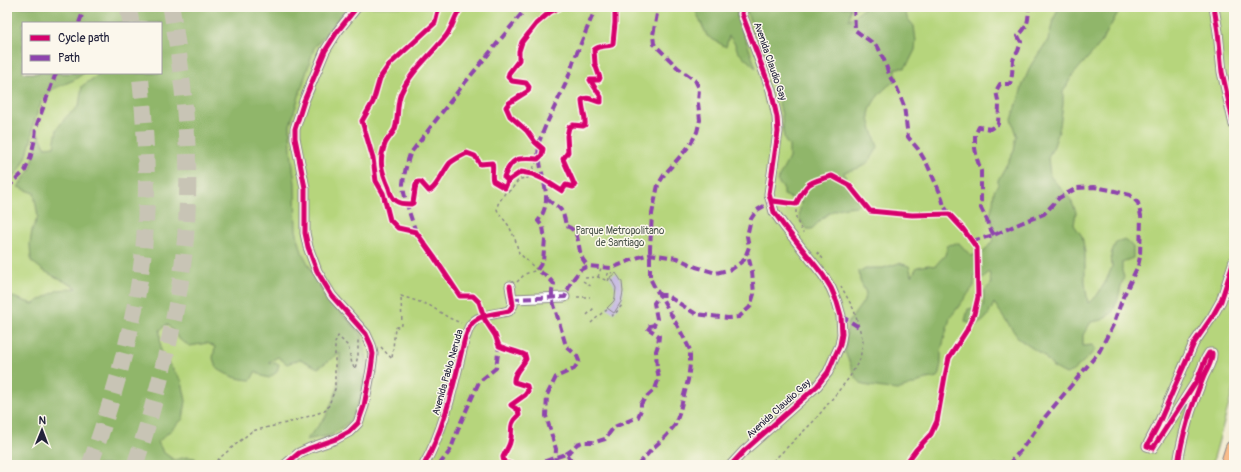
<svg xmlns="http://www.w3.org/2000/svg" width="1241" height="472" font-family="Pangolin,sans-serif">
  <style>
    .green { fill: #b6d57b; stroke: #6c7c5b; fill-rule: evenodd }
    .forest { fill: #90b66b; stroke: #596c53 }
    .building { fill: #bdb0e0 }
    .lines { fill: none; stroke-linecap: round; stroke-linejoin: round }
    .highway-tunnel { stroke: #c8c4b5; stroke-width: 17; stroke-dasharray: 17 8; stroke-linecap: butt }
    .street-casing { stroke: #8a8788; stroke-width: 11 }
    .highway-casing { stroke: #8a8788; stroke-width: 19 }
    .path { stroke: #8a8788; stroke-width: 1.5; stroke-dasharray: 3 3; stroke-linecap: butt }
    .street { stroke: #fff; stroke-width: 9 }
    .highway { stroke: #f9bc8a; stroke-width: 17 }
    .quiet { stroke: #8e44ad; stroke-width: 4; stroke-dasharray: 8 4; stroke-linecap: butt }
    .cycleway-casing { stroke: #fbf7ec; stroke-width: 8 }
    .cycleway { stroke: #d6006c; stroke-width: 5 }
    .labels { text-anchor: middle; stroke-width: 3; stroke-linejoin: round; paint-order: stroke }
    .street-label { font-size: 10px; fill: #22223b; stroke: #fbf7ec }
    .park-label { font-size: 10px; fill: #4e584e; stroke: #fbf7ec }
  </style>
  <rect width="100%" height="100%" fill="#fbf7ec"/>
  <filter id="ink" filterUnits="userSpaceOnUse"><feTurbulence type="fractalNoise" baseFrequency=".025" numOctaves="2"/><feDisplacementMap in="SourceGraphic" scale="8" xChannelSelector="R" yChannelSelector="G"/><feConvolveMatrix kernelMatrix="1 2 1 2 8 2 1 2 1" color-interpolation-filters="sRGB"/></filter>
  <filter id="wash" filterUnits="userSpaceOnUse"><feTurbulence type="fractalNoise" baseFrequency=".012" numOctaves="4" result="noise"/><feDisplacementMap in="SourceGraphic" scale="16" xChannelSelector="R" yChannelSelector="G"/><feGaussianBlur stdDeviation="0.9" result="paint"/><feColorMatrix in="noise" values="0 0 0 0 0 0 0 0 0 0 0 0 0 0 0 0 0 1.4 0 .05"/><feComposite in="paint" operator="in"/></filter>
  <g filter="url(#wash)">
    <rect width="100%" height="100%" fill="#f2ecd4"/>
    <!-- green -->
    <path class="green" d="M7,7H1234V386L1212,465H7ZM23,23H161V73H23Z"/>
    <!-- forest -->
    <path class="forest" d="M7,7H348L314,48L290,125L291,151L295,183L296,230L302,252L324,295L362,335L367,359L360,398L352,419L332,435L306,440L325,418L338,388L340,353L318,368L300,359L287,364L278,357L269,362L279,364L277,372L269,378L262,376L256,371L251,380C236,379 229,376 216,368L213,358L215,347L207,343L190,346L180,340L167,324L160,330L161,354L182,381L186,401L183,419L158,442L163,452L174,460L187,457L195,458L197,465H7V295L33,304L58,290L77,288L44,271L31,261L30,244L32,230L38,217L34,193L18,187L31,169L39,134L45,147L54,146L57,129L66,117L79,106L82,86L97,76L99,73H161V23H23V73H84L74,80L53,89L42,100L33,125L32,137L27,155L19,171L7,182Z
      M694,7H739L737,15L756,68L738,52L735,44L729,36L726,47L707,36Z
      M748,7H851L849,20L861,11L865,7H905L907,18L914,26L916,41L915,50L910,60L905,68H895L897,79C886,87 871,99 869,115C868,120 876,141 878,147C867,167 864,167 844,172L848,189L860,203L857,206C833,208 828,212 812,229H807C797,218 799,216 801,202L784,195V189L777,181L789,158V146L785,141L783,132L782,115L776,93L767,72L756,33L747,14Z
      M1059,7H1109L1110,8L1111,7H1121L1101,43L1072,76L1063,92V104L1060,126L1054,146L1048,157L1050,176L1071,200L1076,212L1074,225L1082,236L1085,252V283L1088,303L1096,297L1106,281L1112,267L1111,254L1116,242L1125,239L1133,247V258L1122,262V271L1124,277L1121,286L1118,299L1112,313L1102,320L1091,322L1083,335V346L1093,345L1096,350L1073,371L1066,374L1053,367L1044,356L1019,339L994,303C989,314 987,321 974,326L965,321L968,309L983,306L984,291L991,284L989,271L984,278L975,274L974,286L950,318L941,351V364L938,377L926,379L912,385L897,390L863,385L856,378L845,352L846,337L848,323L863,302L866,293L860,281L859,271L870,268H883L899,263L909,266L912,276L917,267L928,265L935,266L945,255L948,245L959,243L971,256L984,252L993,240V227L990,215L993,203L994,191L998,185V180L1014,151L1017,135L1012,120L1023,84L1031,65L1048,40L1053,21Z"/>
    <g id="blocks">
      <!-- building -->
      <path class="building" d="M616,273L622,282L623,292L621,302L614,313L607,308L614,301L615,297L616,288L610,277Z"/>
    </g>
  </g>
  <g filter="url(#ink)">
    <use href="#blocks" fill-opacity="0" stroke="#8a8788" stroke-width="1"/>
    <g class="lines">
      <!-- highway-tunnel -->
      <path class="highway-tunnel" d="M128,7L131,23
        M90,465C113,399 133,332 142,263C150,201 146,136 140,73
        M135,465C155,404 171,342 181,278C194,188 187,95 171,7"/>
      <defs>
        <path id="street" d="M1214,7L1218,32L1222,72L1234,125
          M512,299L565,297
          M285,465L299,453L310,448L336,439L349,432L358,423L364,406L371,369L373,354L371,345L366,334L332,296L317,271L308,247L305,233V188L295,138V129L304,101L325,51L337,32L357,7
          M424,465C446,426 454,381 465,338C467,334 468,329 470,326C477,314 497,314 509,311L513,305L510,286
          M731,465L744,451L817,386L828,372L835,356L840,345L842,334L841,316L837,302L831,288L823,275L784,226L774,212L769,194L778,132L777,117L771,90L742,14L743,7
          M1178,465C1182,434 1192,404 1204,376C1207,369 1213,361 1212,353H1209L1206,358L1197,380L1153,448L1147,446L1158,425L1194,343L1212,317L1221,301L1234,261"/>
        <path id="highway" d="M1229,465L1234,449"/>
      </defs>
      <!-- street casing -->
      <use href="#street" class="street-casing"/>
      <!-- highway casing -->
      <use href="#highway" class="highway-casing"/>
      <!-- path -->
      <path class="path" d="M796,204V219L803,233
        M817,252L824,260
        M598,277L601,268
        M585,278L598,277L608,281L609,279L607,276L609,272L612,273
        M583,281L592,287
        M517,282L525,274L537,270L519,253L515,239L509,226L498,212L497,209L498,204L505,193L511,190L516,183L520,179L528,178L538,159
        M577,297H590
        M587,315L595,307
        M611,316L615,314L622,305
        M591,323L602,313L607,310
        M381,347L392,359L395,328L402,325L401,296L429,305L449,318L461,323
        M213,465L222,456L252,431L295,421L327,410L335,389V343L338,336L348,346L352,364L355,369L358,355V340
        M769,465L814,421L849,378L860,359L863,341L854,310L841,286"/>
      <!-- street -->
      <use href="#street" class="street"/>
      <!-- highway -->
      <use href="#highway" class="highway"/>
      <!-- quiet -->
      <path class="quiet" d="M854,7L855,30L878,47L884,60L890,77L897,88L904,106L908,137L918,149L927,164L941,195L944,206L949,214
        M79,23L82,15V7
        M7,188L25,171L30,159L35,139L36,127L56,73
        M547,198C551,204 557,205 560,209C564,213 565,221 566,226C581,230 577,247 582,258C584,261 586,264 588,266
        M416,232C412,221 403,195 403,184C404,174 407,163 410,154L459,90L527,7
        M994,235L988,225L987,220L981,208V171L977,159L975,148V135L979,127L990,129L998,124L999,105L996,91L1000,84H1010L1012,75L1013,60L1018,51L1021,42L1018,36C1029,25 1028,21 1029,7
        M972,241L994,235L1021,223L1044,214L1059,198L1077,188L1094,187L1111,190L1130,195L1138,203L1141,216L1140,257L1138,266L1123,297L1114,323L1099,352L1045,417L1021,450L1008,465
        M512,299L565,297L571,282L580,270L588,266L612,268L639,257L650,254L677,258L696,267L716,273L732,269L744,260L749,247L747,236L751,219L757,210L773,201
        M841,316L859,327
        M566,454L572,450L577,444L583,442H596L605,439L614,427L638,417L641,410V404L645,398L655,389L659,378L657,369L656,351L658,345L659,336L646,327L654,325L657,319L654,303L660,295H666L696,314L728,318L739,317L750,307L754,294L752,271L747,252
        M439,465L450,451L461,422L479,382L496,368L499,346
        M534,465L566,454L571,461V465
        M555,465L556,449L546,416L547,395L556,377L574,369L579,361L577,356L566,346L552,298V291L554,284L548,277L537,270L543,261L545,239L543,227L538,221C553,201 543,184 540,162L538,159L539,142L545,127L567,81L574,60L596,7
        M638,465L653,448L666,436L675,425L679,414L688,380L690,364V350L683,336L663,300L655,288L650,278V248L652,214L658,185L664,175L690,145L697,132L700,120L698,103L699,88L695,80L678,68L654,44L653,35L657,14V7"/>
      <defs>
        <path id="cycleway" d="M439,7L435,23L389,65L380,78L373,102L362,121L373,158L376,181L383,193L390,220L398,228L416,232L434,257L460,296H473L479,302L485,320L495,335L499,346C508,350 516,351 525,355L526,359C522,367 513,373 514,382L527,386L528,391L525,395L511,405L518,410L519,415C507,425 514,430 510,442C509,447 505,452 503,457L504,462L513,465
          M462,7C454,16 453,27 446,36C431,55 411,71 401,93C396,105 399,117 395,129C392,135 387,139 385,144C378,162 382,172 389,188C390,193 392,198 396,201C400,204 406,204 411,204L413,203L416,184L418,182H421L429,191C436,189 444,170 450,163C455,159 461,156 467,153L475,156L480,164L492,163C494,168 491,175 493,181L505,188L508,181L521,172L532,174L543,179L562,191L566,185L573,187L575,186L563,159L568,152L567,136L569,127L573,125L583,126L585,125C586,117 582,109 582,100C588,95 594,102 601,102V97L590,80H599L600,78L595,64L594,50C598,45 606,47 612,45L613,43L615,23V7
          M1214,7L1218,32L1222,72L1234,125
          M508,181L504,177C512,156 519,158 538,159L542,155L543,149L535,142L527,131L510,116L506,107L509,103L528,91L529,87L526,83L512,81L508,77L509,73L519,60V51L522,42L536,24L550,12L560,7
          M773,201L796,204C807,182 809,182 832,176L849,185L870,211L912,215L949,214L963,229L977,248L978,297L974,314L967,330L949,358L945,376L937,421L931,434L916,450L905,465
          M285,465L299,453L310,448L336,439L349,432L358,423L364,406L371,369L373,354L371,345L366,334L332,296L317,271L308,247L305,233V188L295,138V129L304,101L325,51L337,32L357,7
          M424,465C446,426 454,381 465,338C467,334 468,329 470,326C477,314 497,314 509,311L513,305L510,286
          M731,465L744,451L817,386L828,372L835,356L840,345L842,334L841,316L837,302L831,288L823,275L784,226L774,212L769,194L778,132L777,117L771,90L742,14L743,7
          M1178,465C1182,434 1192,404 1204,376C1207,369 1213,361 1212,353H1209L1206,358L1197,380L1153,448L1147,446L1158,425L1194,343L1212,317L1221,301L1234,261"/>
      </defs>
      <!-- cycleway casing -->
      <use href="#cycleway" class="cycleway-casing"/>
      <!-- cycleway -->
      <use href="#cycleway" class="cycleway"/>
    </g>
  </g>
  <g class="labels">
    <!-- street labels -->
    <g class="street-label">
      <text transform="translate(771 61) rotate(71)" y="4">Avenida Claudio Gay</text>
      <text transform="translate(447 372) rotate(-74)" y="4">Avenida Pablo Neruda</text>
      <text transform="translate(778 408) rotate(-42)" y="4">Avenida Claudio Gay</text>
    </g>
    <!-- park labels -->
    <g class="park-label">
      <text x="620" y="234">Parque Metropolitano<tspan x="620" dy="12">de Santiago</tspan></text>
    </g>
  </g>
  <!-- margin -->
  <rect width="1241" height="472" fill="none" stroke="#fbf7ec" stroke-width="24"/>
  <!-- legend -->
  <rect x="22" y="22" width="140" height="52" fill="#fbf7ec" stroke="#a4a2a5"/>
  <rect x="30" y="35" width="20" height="6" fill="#d6006c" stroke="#a4a2a5"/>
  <text x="58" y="42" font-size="12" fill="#22223b">Cycle path</text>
  <rect x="30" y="55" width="20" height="6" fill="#8e44ad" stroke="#a4a2a5"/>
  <text x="58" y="62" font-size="12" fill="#22223b">Path</text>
  <!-- north arrow -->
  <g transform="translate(42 430) rotate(1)" stroke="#fbf7ec" stroke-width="3" paint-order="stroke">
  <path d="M0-3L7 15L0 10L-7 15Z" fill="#22223b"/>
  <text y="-6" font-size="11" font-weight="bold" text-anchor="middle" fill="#22223b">N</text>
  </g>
</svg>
